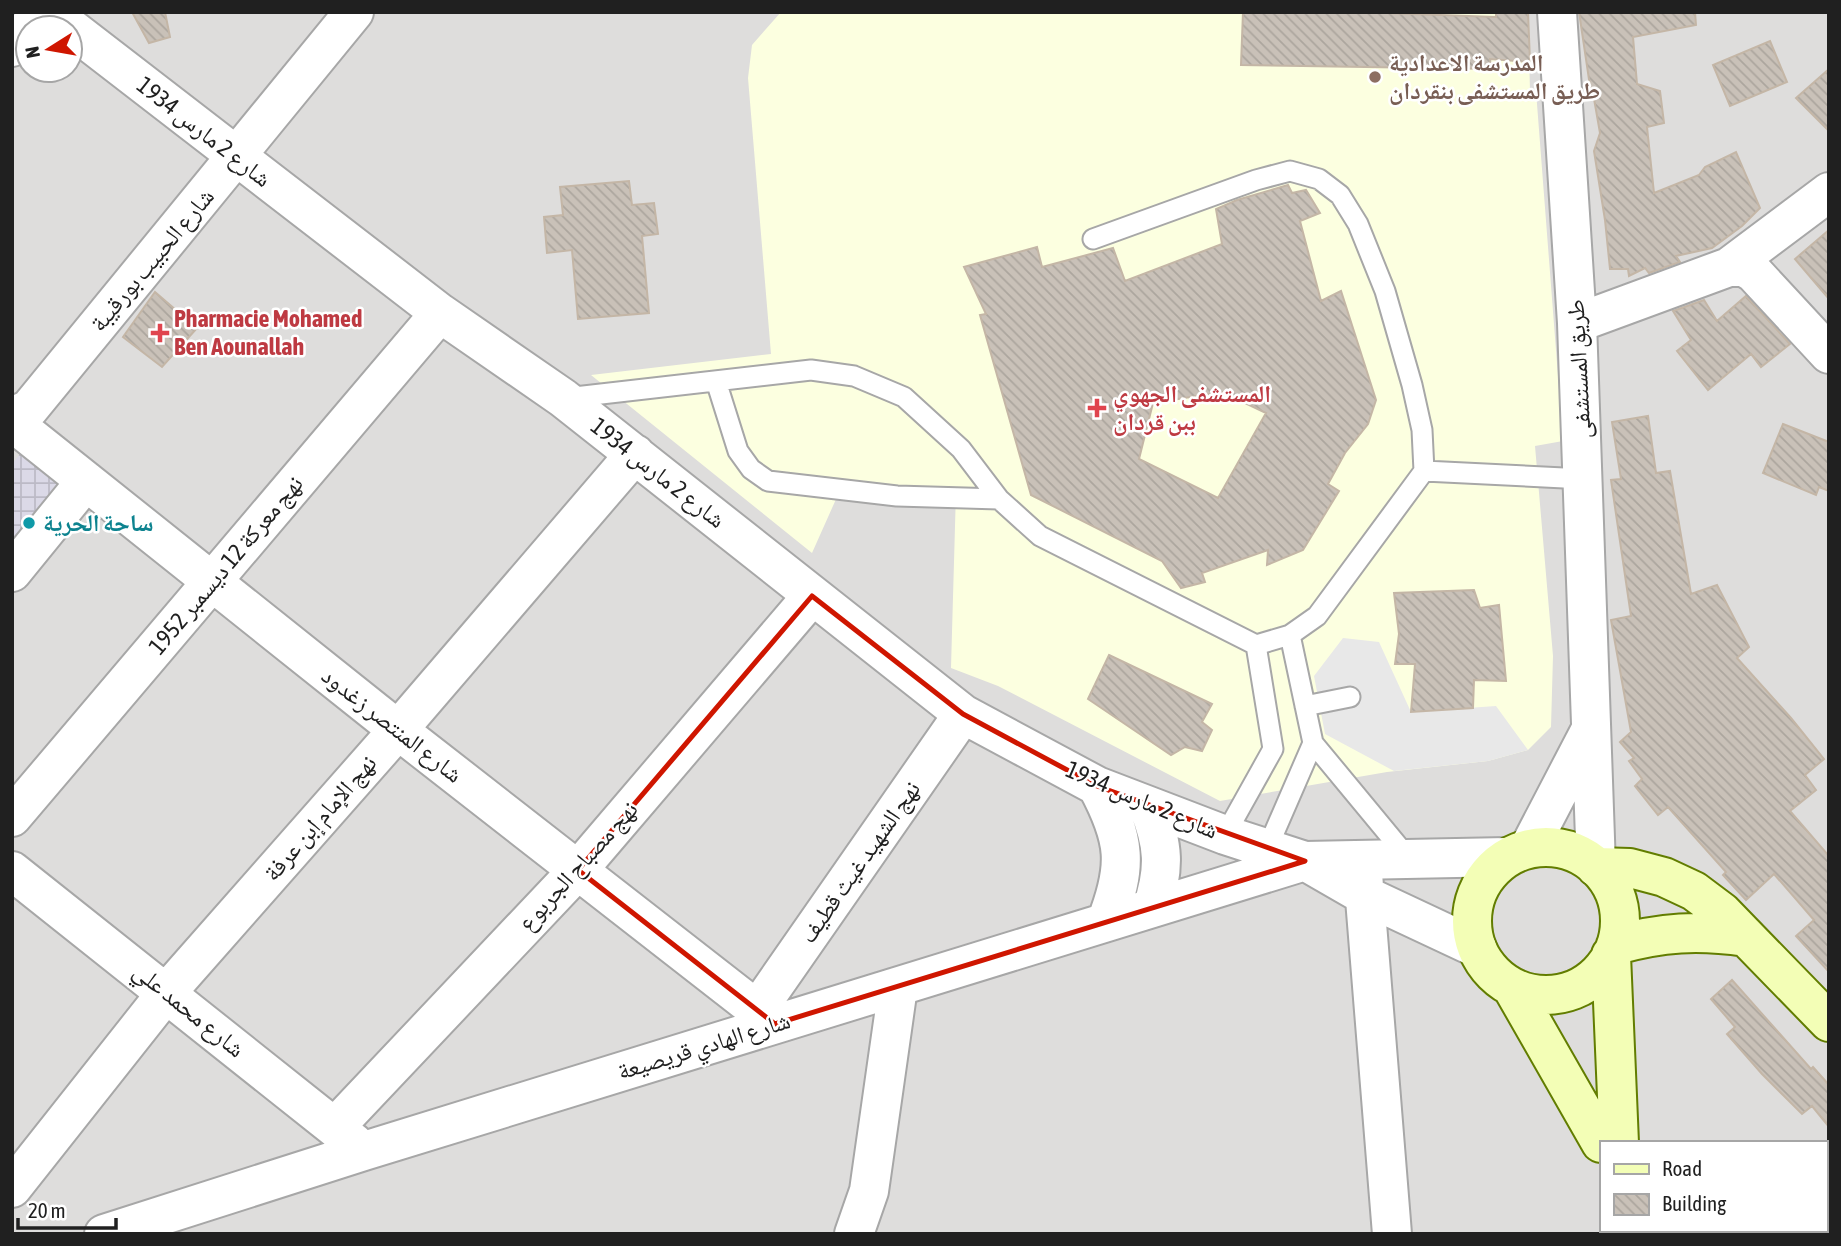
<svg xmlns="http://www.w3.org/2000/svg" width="1841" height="1246" font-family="'Asap Condensed','Noto Naskh Arabic',sans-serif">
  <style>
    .residential { fill: #dedddc; fill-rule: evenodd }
    .education { fill: #fcffe0 }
    .parking { fill: #e8e8e8 }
    .plaza { fill: url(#plaza-grid) }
    .building { fill: url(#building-back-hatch); stroke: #c4b6a6; stroke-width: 2; fill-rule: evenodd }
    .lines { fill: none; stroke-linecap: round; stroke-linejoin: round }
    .lane-casing { stroke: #a7a7a7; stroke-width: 23 }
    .street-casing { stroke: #a7a7a7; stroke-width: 42 }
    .secondary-casing { stroke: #627d00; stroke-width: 42 }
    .lane { stroke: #fff; stroke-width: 19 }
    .street { stroke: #fff; stroke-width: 38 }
    .secondary { stroke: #f3feb6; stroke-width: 38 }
    .marked { fill: none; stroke: #cf1600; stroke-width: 5; stroke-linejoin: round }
    .education-dot { fill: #8d6e63; stroke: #fff; stroke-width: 2.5 }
    .health-dot { fill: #e0444e; stroke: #fff; stroke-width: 2.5 }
    .culture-dot { fill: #0f9aa8; stroke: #fff; stroke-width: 2.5 }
    .labels { text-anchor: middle; stroke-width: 5; stroke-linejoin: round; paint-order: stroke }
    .education-label { font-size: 24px; font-weight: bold; fill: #785e54; stroke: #fff; text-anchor: start }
    .street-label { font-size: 24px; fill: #202020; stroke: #fff }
    .health-label { font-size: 24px; font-weight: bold; fill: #be3a42; stroke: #fff; text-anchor: start }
    .culture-label { font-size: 24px; font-weight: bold; fill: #0d838f; stroke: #fff; text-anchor: start }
  </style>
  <defs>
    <pattern id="plaza-grid" width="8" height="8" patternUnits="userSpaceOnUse" patternTransform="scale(1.75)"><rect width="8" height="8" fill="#dbd9e7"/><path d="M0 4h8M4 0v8" fill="none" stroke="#bcbac6"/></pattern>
    <pattern id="building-back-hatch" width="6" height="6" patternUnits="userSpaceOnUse" patternTransform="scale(1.75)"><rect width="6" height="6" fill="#c9c1b8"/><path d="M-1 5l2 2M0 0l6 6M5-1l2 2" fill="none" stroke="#aca69e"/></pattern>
  </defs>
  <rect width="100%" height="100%" fill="#f1eee5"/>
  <!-- residential -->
  <path class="residential" d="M12,12H1829V1234H12ZM28,28H70V70H28ZM1601,1143H1825V1230H1601Z"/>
  <!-- education -->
  <path class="education" d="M781,12H1528L1530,91H1536L1563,441L1535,446L1553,656L1551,727L1528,750L1488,761L1387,772L1220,801L998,686L951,668L956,491L841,488L812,553L591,375L771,354L748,78L752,45Z"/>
  <!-- parking -->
  <path class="parking" d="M1343,638L1379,642L1411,712L1496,706L1528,750L1488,761L1394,771L1325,734L1314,676Z"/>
  <!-- plaza -->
  <path class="plaza" d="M30,442L79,481L12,564V464Z"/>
  <!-- building -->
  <path class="building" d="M132,12H165L170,37L149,43Z
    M1243,12H1358L1496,17V12H1528L1530,62L1490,59L1491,69L1241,65Z
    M1579,12H1695L1696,25L1633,37L1637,84L1660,91L1664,123L1647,127L1654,193L1699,175L1705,167L1736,152L1760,208L1742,226L1712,248L1676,256L1680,262L1649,273L1645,268L1629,276L1628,269H1610L1605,220L1594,151L1600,133L1593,93H1591Z
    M1770,41L1787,82L1730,106L1713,65Z
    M1829,69V131L1796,98Z
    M629,181L632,205L654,203L658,234L642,236L649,313L578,319L572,250L547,253L544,217L563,215L560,187Z
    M1288,185L1292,193L1306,190L1320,213L1300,221L1321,301L1341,291L1376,400L1368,424L1345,453L1328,484L1339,491L1303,550L1267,565L1268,550L1202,573L1205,582L1181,588L1162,561L1031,495L980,315L986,314L964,267L1037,247L1042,267L1113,248L1125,281L1222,244L1216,209L1237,200ZM1222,392L1266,413L1218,498L1139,459L1153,403Z
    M1829,230V299L1795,259Z
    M155,292L197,328L162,367L123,337Z
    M1746,296L1790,344L1761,367L1751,354L1708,390L1677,351L1691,340L1673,311L1704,300L1717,321Z
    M1648,416L1656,473L1670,471L1691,594L1717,585L1749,647L1737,658L1791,718L1824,759L1805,775L1816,790L1790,811L1829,856V972L1796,936L1814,920L1774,874L1746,900L1723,875L1726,872L1668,807L1658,815L1635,786L1642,779L1629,761L1634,758L1620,742L1631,732L1611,620L1631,616L1611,480L1621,479L1612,422Z
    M1783,424L1829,442V491L1819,487L1816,495L1763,473Z
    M1474,590L1480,608L1499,605L1506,681L1474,680L1473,708L1411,712L1415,664H1395L1399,634L1394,593Z
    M1109,655L1212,704L1202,722L1212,730L1202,751L1185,747L1171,755L1088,699Z
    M1732,980L1811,1069L1813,1067L1829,1085V1127L1812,1106L1802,1114L1762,1074L1727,1034L1735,1027L1711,999Z"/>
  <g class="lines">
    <defs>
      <path id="lane" d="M1093,239L1256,180L1290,171L1319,179L1340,195L1358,224L1385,291L1412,385L1422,430L1424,471
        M716,381L738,451L751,469L768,481L897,496L999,499
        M566,398L811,370L854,376L904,397L961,449L999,499L1040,536L1256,645L1290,635L1317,616L1424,471L1584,479
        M1305,706L1350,697
        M1313,743L1409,859
        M1225,835L1273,749L1256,645
        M1267,849L1313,743L1290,635"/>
      <path id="street" d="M50,12L440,313L563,398L963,714L1097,786L1225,835L1305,861L1364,895L1477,948
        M1557,12L1577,323L1596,867
        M12,47L41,12
        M1729,267L1829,192
        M1577,323L1729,267H1744L1754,273L1829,354
        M12,417L29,409L354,12
        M12,422L398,730L775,1024
        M12,572L86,481
        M1097,786C1126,840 1128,866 1106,922
        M1148,806C1164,845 1165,869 1152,908
        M12,817L440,313
        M1529,848L1591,729
        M12,871L354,1143
        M1363,874L1392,1234
        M757,1010L963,714
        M335,1127L578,870L812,596
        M12,1188L167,992L398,730L635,454
        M104,1234L364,1151L1305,861L1507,857
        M854,1234L869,1191L898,987"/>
      <path id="secondary" d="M1472 921a74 74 0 1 1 148 0a74 74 0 1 1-148 0Z
        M1596,867L1630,868L1664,877L1694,891L1722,912L1829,1022
        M1616,945C1662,932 1698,930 1746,937
        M1611,955L1619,1143
        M1513,989L1601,1143
        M1625,1230L1626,1234"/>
    </defs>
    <!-- lane casing -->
    <use href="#lane" class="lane-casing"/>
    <!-- street casing -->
    <use href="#street" class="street-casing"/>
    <!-- secondary casing -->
    <use href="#secondary" class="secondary-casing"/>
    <!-- lane -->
    <use href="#lane" class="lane"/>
    <!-- street -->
    <use href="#street" class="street"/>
    <!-- secondary -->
    <use href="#secondary" class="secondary"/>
  </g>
  <!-- marked area -->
  <path class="marked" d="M812,596L963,714L1097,786L1305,861L775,1024L578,870Z"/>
  <!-- markers -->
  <circle class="education-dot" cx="1375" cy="77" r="7"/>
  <g class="health-dot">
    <path d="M156.5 322.5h7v7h7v7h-7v7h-7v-7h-7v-7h7z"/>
    <path d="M1093.5 397.5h7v7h7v7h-7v7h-7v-7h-7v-7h7z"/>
  </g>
  <circle class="culture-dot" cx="29" cy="523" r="7"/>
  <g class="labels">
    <!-- education labels -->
    <g class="education-label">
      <text x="1389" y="71">المدرسة الاعدادية<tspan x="1389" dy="28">طريق المستشفى بنقردان</tspan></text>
    </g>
    <!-- street labels -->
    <g class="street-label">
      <text transform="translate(204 132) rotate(38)" y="8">شارع 2 مارس 1934</text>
      <text transform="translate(152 260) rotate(-50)" y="8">شارع الحبيب بورقيبة</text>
      <text transform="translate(1579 369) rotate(-93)" y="8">طريق المستشفى</text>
      <text transform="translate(658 473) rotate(38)" y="8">شارع 2 مارس 1934</text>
      <text transform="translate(226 565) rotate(-50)" y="8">نهج معركة 12 ديسمبر 1952</text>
      <text transform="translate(392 725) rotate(38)" y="8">شارع المنتصر زغدود</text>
      <text transform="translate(1142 800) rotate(23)" y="8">شارع 2 مارس 1934</text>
      <text transform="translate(320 818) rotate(-49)" y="8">نهج الإمام إبن عرفة</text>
      <text transform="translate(860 862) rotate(-55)" y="8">نهج الشهيد غيث قطيف</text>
      <text transform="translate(578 866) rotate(-48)" y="8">نهج مصباح الجربوع</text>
      <text transform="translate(189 1010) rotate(39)" y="8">شارع محمد علي</text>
      <text transform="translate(704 1046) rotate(-17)" y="8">شارع الهادي قريصيعة</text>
    </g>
    <!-- health labels -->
    <g class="health-label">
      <text x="174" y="327">Pharmacie Mohamed<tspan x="174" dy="28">Ben Aounallah</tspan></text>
      <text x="1113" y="402">المستشفى الجهوي<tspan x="1113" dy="28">ببن قردان</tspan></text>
    </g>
    <!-- culture labels -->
    <g class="culture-label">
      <text x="43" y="531">ساحة الحرية</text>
    </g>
  </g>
  <!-- border -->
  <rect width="1841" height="1246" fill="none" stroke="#202020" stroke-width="28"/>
  <!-- legend -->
  <rect x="1600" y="1141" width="228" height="91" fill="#ffffff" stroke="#a6a6a6" stroke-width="2"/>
  <rect x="1614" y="1164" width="35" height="10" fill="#f3feb6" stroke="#a6a6a6" stroke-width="2"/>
  <text x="1662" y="1176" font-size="21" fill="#202020">Road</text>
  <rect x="1614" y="1194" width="35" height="21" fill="url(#building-back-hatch)" stroke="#a6a6a6" stroke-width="2"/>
  <text x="1662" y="1211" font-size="21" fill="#202020">Building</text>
  <!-- north arrow -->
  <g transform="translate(49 49) rotate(259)"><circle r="33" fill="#ffffff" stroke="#a6a6a6" stroke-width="2"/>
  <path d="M0-5L12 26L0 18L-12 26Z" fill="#cf1600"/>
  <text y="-10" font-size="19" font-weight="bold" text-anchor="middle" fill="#202020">N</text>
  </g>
  <!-- scale -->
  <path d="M18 1218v10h98v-10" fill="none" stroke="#202020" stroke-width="3.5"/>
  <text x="28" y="1218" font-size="21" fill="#202020" stroke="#ffffff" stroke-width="5" paint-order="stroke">20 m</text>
</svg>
